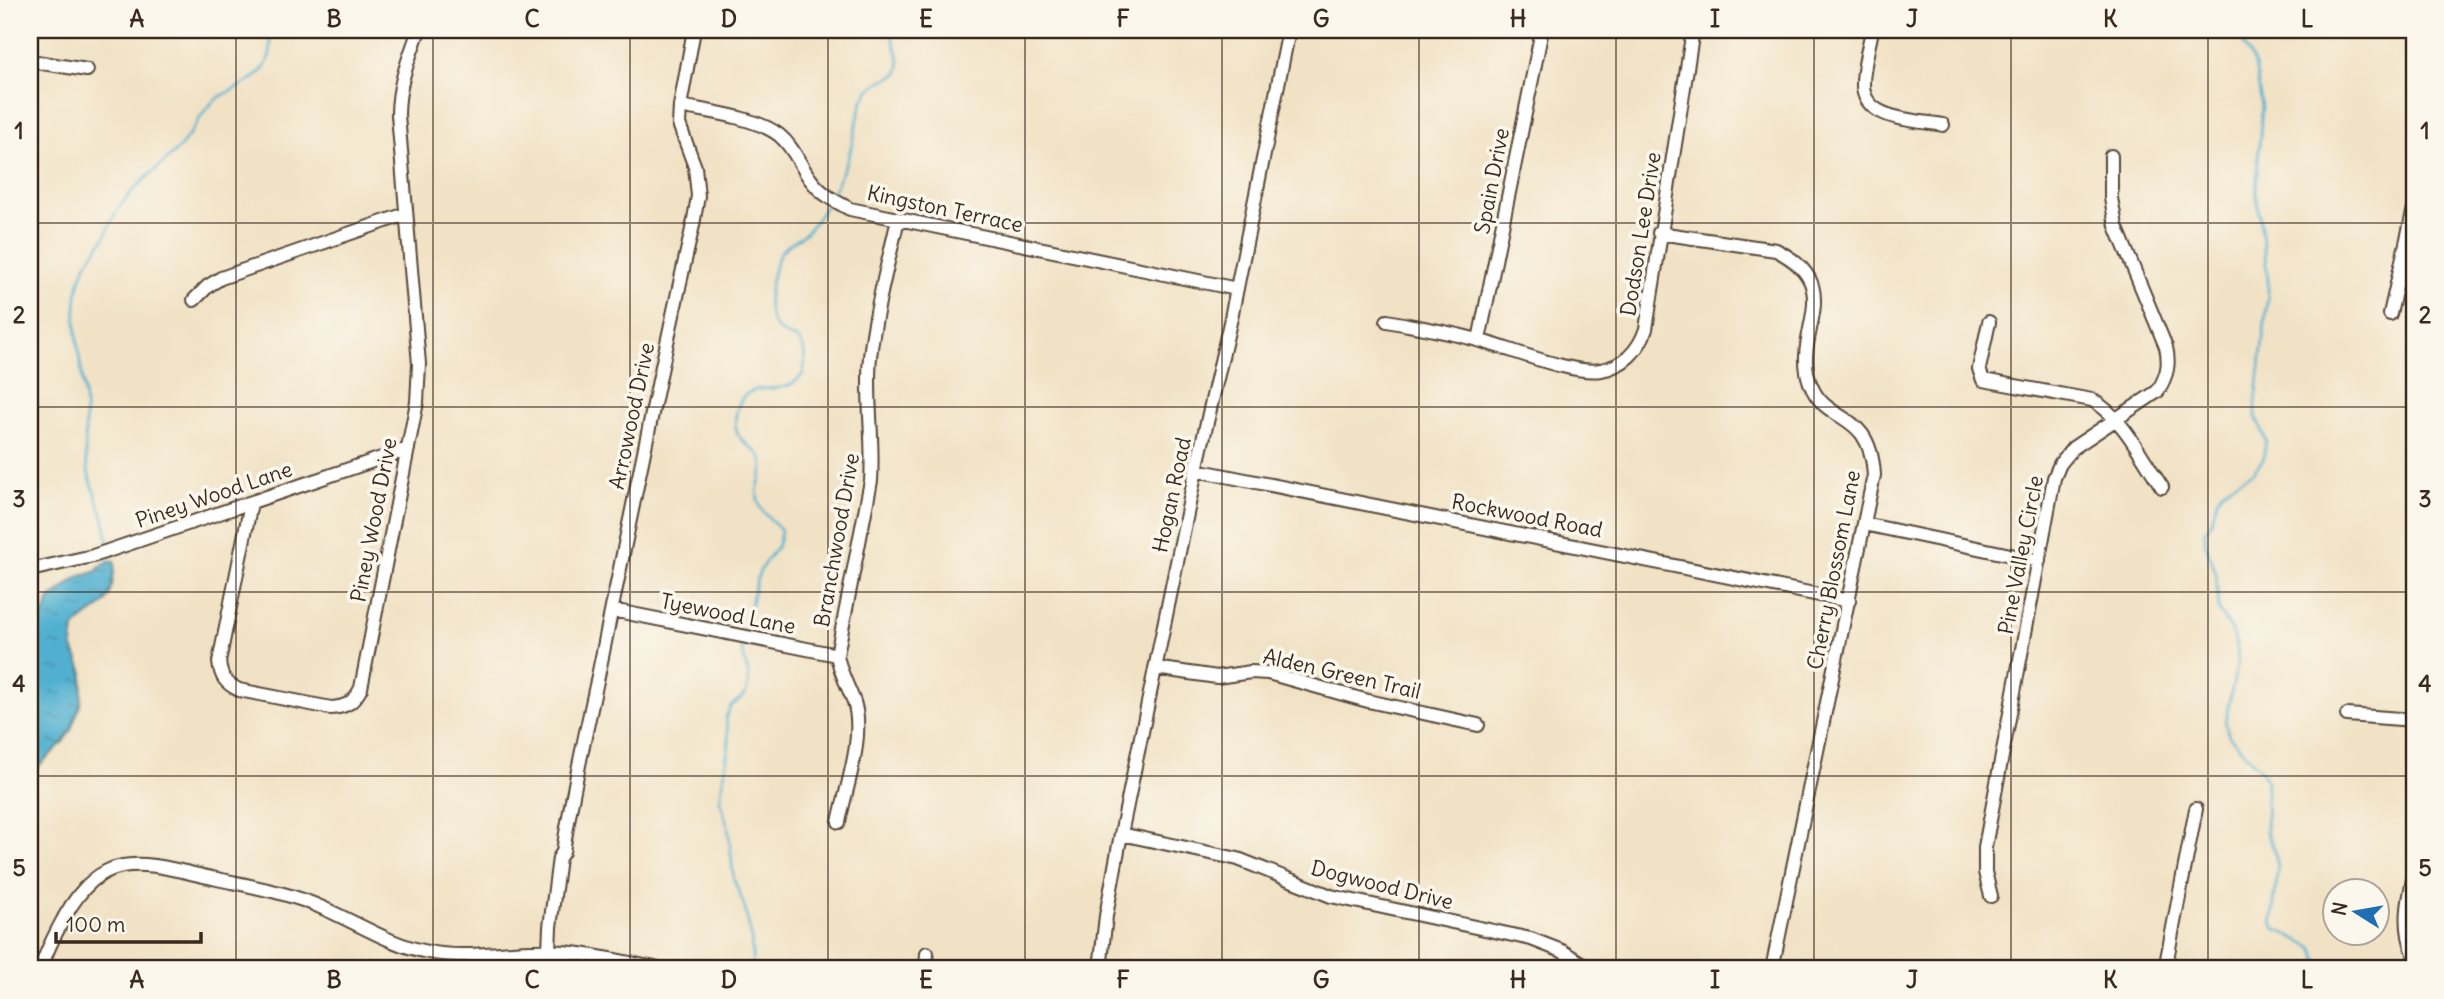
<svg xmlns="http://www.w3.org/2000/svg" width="2444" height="999" font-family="Delius,sans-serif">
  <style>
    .water { fill: url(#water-ripples); stroke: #466d77; stroke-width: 2 }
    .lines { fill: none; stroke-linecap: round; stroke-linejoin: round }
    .stream { stroke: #51b0d0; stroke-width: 2.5 }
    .minor-casing { stroke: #564637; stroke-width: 16 }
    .minor { stroke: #fff; stroke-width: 12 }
    .grid { fill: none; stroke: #3b2a1e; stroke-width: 2; stroke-opacity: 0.55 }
    .labels { text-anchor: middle; stroke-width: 7; stroke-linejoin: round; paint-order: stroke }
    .street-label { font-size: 21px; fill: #3b2a1e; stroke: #fbf7ec }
    .neatline { fill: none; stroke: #3b2a1e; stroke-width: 2.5 }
    .grid-label { font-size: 23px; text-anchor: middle; font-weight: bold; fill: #3b2a1e }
  </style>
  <defs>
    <pattern id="water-ripples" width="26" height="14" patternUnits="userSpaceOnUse" patternTransform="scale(1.75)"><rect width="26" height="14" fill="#51b0d0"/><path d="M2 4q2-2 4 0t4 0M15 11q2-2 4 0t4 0" fill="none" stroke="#448fa8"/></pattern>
  </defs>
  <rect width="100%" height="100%" fill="#fbf7ec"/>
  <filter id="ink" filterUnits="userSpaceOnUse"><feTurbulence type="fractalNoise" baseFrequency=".0143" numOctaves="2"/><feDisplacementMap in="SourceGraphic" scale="14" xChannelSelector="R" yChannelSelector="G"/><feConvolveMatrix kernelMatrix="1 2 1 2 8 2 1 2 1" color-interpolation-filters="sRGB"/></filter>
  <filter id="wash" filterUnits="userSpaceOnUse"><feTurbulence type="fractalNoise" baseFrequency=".00686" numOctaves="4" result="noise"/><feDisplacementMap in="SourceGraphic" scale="28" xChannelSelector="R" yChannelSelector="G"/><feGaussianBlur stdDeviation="1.57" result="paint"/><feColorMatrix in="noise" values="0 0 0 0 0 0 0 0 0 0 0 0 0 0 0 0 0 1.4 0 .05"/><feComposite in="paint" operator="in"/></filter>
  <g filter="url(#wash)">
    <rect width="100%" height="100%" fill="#f1e2c5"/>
    <!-- water -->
    <path class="water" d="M114,561C116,568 114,570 113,577C111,611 94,606 74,628L72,645L83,673L81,702L71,730L63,742L30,775V640L39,626L50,599L78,577L95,572L102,565Z"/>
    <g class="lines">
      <!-- stream -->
      <path class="stream" d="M2238,30L2241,40L2255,65L2262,107L2256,191L2268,279V294L2256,403V417L2266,440L2263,460L2252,473L2224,489L2218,498L2210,525L2205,531V542L2216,573L2219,611L2232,632L2237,646L2238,661L2225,722L2229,736L2260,769L2267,782L2266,832L2274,849L2278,866L2272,921L2274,928L2313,947L2321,969
        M832,195L849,156L862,102L869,90L881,81L898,74C903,57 893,46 891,30
        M108,547C107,516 95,500 88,471C83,449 86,425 85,402C82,359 67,314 83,271C88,259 96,251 103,240C108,232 111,221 116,212C132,186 159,169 179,148C193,133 199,114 214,101C230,88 255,84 266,65C272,53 272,42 268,30
        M108,554V562
        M745,632C750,612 752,589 760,571C769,552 778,555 781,531C768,514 754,511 758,486C760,480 763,471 763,465C761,442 727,448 737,410C739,404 740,400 744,396C762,380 783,399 803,374C805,364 807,346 797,339C794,337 789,337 786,335C766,325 767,301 771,283C774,272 775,261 781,252C787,244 795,241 803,235C813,227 821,212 829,201
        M743,642L742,651L749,676L748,685L745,695L730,707L726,717L729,743L720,800L728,827L734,880L744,905L751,935L753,969"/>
    </g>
  </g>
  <g filter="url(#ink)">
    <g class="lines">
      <defs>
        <path id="minor" d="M1872,30C1869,47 1863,66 1863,84C1862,121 1917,120 1943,125
          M30,61L87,70
          M680,106C709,112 755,117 779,135C794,147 800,166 811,180C821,194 835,201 850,209L1237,289
          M1659,233L1776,250C1849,287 1791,332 1810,383C1826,427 1870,407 1874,475L1772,969
          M194,300L208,286L221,278L406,214
          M2390,314L2414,208
          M1387,321C1418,327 1451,332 1481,341C1511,349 1573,375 1601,370C1624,366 1639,350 1646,329L1693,30
          M1989,322L1979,369L1983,380L2092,400C2123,417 2142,458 2162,487
          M1479,340L1542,30
          M1196,470L1849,601
          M251,503L219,662C221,677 225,683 239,690L331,708C347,707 354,702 361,688L417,402L419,364L398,115C398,84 409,58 419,30
          M1864,524L2039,561
          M30,570L93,556L408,449
          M612,610L837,655
          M1155,668L1217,677L1251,672L1268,673L1368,701L1478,725
          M2347,715L2414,720
          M839,822C846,787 865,737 854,702C848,686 840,673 837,655L871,481C874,439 866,398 870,357C875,311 888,264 898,219
          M1121,834L1238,859L1331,896L1531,939L1562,951L1591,969
          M2414,875C2408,902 2403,926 2414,953
          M1991,896L1985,872V847L2054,478L2060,464L2073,448L2158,391C2167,375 2170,365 2166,347L2116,226L2111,198V156
          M549,951L550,927L559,858L563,852C574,778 593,705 607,632C635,496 662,360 693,225L698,196L695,167L679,124L680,106L694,30
          M41,969C46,950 56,933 65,916C106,843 149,865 217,879C254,887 291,893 325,909C359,924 391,945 428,952C469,960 509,949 550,951C587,953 624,962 660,969
          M926,969L927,953
          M1100,969L1106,916L1121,834L1196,470L1231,318L1289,30
          M2165,969L2196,809"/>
      </defs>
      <!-- minor casing -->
      <use href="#minor" class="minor-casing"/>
      <!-- minor -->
      <use href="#minor" class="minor"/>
    </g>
  </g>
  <!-- grid -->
  <path class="grid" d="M236,30V969M433,30V969M630,30V969M828,30V969M1025,30V969M1222,30V969M1419,30V969M1616,30V969M1814,30V969M2011,30V969M2208,30V969M30,223H2414M30,407H2414M30,592H2414M30,776H2414"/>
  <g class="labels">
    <!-- street labels -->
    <g class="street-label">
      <text transform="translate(1492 181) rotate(-79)" y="7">Spain Drive</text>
      <text transform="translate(945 209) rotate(12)" y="7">Kingston Terrace</text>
      <text transform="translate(1641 234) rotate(-81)" y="7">Dodson Lee Drive</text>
      <text transform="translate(632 416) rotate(-78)" y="7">Arrowood Drive</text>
      <text transform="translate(214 495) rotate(-19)" y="7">Piney Wood Lane</text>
      <text transform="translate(1172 495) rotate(-78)" y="7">Hogan Road</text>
      <text transform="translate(1527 516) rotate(11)" y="7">Rockwood Road</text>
      <text transform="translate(374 520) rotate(-79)" y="7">Piney Wood Drive</text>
      <text transform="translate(837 540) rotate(-80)" y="7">Branchwood Drive</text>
      <text transform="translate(2021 555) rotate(-79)" y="7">Pine Valley Circle</text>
      <text transform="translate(1834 570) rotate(-79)" y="7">Cherry Blossom Lane</text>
      <text transform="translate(728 614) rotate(11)" y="7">Tyewood Lane</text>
      <text transform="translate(1342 674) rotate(13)" y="7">Alden Green Trail</text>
      <text transform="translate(1382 885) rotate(14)" y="7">Dogwood Drive</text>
    </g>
  </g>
  <!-- margin -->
  <rect width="2444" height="999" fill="none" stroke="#fbf7ec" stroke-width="77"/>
  <!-- north arrow -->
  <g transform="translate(2356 912) rotate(281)"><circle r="33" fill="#fbf7ec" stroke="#aea59a" stroke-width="2"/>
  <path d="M0-5L12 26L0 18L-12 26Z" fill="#1f6fb2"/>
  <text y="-10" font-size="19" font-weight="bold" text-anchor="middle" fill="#3b2a1e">N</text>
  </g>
  <!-- scale -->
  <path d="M56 932v10h145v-10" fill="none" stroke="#3b2a1e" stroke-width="3.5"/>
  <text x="66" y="932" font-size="21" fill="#3b2a1e" stroke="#fbf7ec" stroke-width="5" paint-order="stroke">100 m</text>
  <rect x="38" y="38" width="2368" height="922" class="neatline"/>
  <g class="grid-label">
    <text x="137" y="27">A</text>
    <text x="334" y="27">B</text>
    <text x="532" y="27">C</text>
    <text x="729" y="27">D</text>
    <text x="926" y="27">E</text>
    <text x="1123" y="27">F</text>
    <text x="1321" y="27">G</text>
    <text x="1518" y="27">H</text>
    <text x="1715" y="27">I</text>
    <text x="1912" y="27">J</text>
    <text x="2110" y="27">K</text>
    <text x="2307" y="27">L</text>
    <text x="19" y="139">1</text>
    <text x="2425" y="139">1</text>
    <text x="19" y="323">2</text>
    <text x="2425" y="323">2</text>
    <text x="19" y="507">3</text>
    <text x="2425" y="507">3</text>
    <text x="19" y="692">4</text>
    <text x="2425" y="692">4</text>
    <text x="19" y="876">5</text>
    <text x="2425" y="876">5</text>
    <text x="137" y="988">A</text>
    <text x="334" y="988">B</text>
    <text x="532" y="988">C</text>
    <text x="729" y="988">D</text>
    <text x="926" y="988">E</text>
    <text x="1123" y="988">F</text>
    <text x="1321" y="988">G</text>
    <text x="1518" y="988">H</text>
    <text x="1715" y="988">I</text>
    <text x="1912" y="988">J</text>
    <text x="2110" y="988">K</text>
    <text x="2307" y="988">L</text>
  </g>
</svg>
